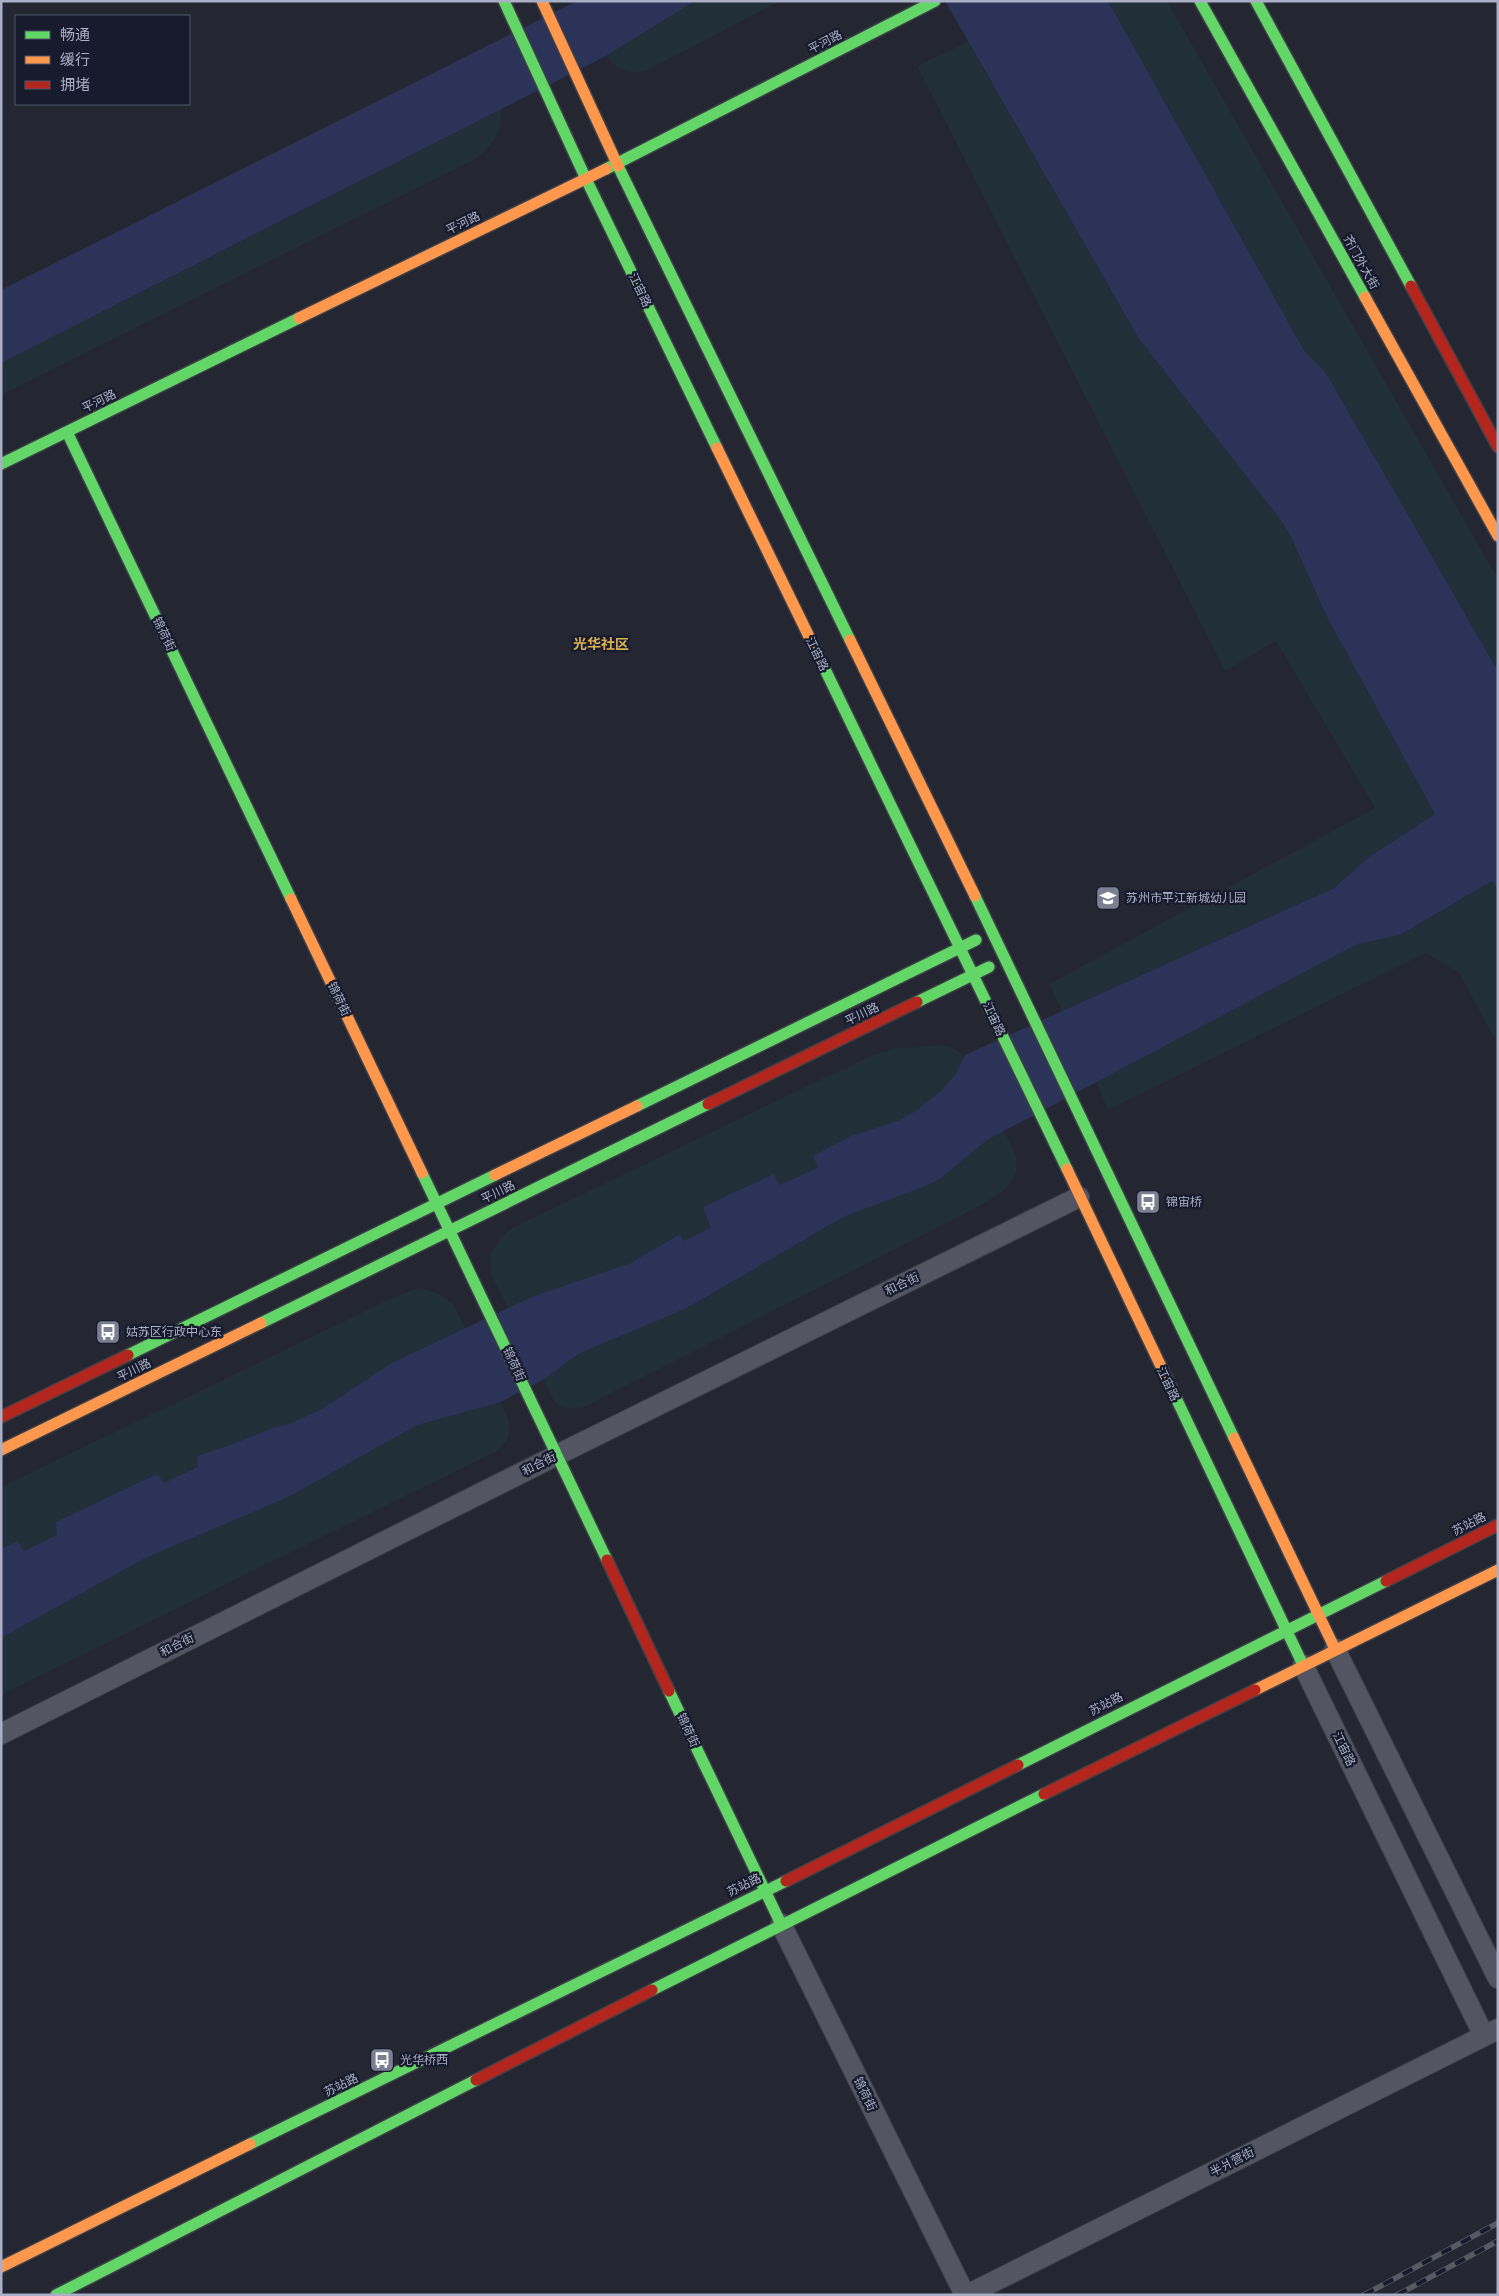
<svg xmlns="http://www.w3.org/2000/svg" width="1499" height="2296" font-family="'DM Sans','Noto Sans SC',sans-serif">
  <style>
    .green { fill: #212f38 }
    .water { fill: #2b3359 }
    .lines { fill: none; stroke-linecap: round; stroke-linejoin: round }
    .street-casing { stroke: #3e4049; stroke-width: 22 }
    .fast-casing { stroke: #3e4049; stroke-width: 14 }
    .slow-casing { stroke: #3e4049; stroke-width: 14 }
    .jam-casing { stroke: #3e4049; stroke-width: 14 }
    .street { stroke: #535662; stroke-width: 20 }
    .fast { stroke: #63d668; stroke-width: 11 }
    .slow { stroke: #ff974d; stroke-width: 11 }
    .jam { stroke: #b3261e; stroke-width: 11 }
    .rail-casing { stroke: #575964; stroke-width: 5.5 }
    .rail { stroke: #171b2d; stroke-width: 4; stroke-dasharray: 11; stroke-linecap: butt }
    .labels { text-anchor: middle; stroke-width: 4.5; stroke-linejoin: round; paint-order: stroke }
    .street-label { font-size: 12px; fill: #abafc6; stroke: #171b2d }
    .poi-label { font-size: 12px; fill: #abafc6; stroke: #171b2d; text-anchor: start }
    .neighbourhood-label { font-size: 14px; font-weight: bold; fill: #dcb251; stroke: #171b2d }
  </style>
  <rect width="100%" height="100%" fill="#242632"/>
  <!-- green -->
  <path class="green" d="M695,1H780L646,71C629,74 616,70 606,56Z
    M1108,1H1167L1498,579V671L1326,373L1305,352Z
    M968,42L1139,339L1280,519L1290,535L1328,619L1435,814L1369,857L1334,888L1062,1011L1049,984L1375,808L1276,641L1225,671L917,66Z
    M501,109C503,131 491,149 473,160L1,395V363Z
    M1492,881L1498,889V1045L1459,973L1426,953L1108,1110L1096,1082L1357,943L1400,935Z
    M943,1045L957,1050L973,1064L1016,1156C1020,1185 1001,1192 980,1206L584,1407L567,1409L555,1403L491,1274L490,1254L502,1236L512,1228L872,1055L897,1048Z
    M415,1289C431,1289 443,1294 454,1305L509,1420C512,1435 507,1443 495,1452L1,1695V1487L390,1299Z"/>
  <!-- water -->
  <path class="water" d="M577,1H695L606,56L1,363V290Z
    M945,1H1108L1305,352L1326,373L1498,671V889L1492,881L1400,935L1357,944L987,1140L941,1178L923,1187L843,1217L699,1301L669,1316L591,1348L574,1357L543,1380L501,1402L417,1425L288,1497L145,1558L1,1638V1549L18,1541L24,1551L57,1535L56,1522L157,1474L164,1483L198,1467L197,1456L233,1444L270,1429L290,1424L322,1409L392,1363L529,1298L631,1263L680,1234L683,1241L711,1228L703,1207L774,1174L779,1185L818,1168L813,1156L851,1136L900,1120L916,1111L942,1090L955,1075L965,1055L1334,888L1369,857L1435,814L1328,619L1290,535L1280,519L1139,339Z"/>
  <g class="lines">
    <defs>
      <path id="street" d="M1335,1649L1498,1978
        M1303,1665L1484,2036
        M1,1734L557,1455L1079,1197
        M781,1924L965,2295
        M967,2295L1498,2029"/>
      <path id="fast" d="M504,1L586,179L717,448
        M1200,1L1365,297
        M1256,1L1411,286
        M618,166L850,640
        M606,169L935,1
        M67,432L291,899
        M1,464L299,318
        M819,657L1067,1169
        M975,896L1234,1438
        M917,1002L989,967
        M637,1106L976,940
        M422,1173L607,1560
        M261,1323L708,1104
        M128,1355L495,1175
        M1166,1377L1303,1665
        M669,1691L781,1924
        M1018,1765L1386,1581
        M652,1990L1044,1794
        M250,2144L786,1881
        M56,2295L476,2080"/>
      <path id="slow" d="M542,1L618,166
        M1365,297L1498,536
        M299,318L606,169
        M717,448L819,657
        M850,640L975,896
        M291,899L422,1173
        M1067,1169L1166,1377
        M495,1175L637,1106
        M1234,1438L1335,1649
        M1,1450L261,1323
        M1255,1690L1498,1570
        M1,2267L250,2144"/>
      <path id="jam" d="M1411,286L1498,447
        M708,1104L917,1002
        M1,1417L128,1355
        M607,1560L669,1691
        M1386,1581L1498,1525
        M1044,1794L1255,1690
        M786,1881L1018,1765
        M476,2080L652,1990"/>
    </defs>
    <!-- street casing -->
    <use href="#street" class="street-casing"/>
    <!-- fast casing -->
    <use href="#fast" class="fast-casing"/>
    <!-- slow casing -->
    <use href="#slow" class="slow-casing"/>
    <!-- jam casing -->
    <use href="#jam" class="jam-casing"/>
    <!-- street -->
    <use href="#street" class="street"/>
    <!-- fast -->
    <use href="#fast" class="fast"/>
    <!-- slow -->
    <use href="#slow" class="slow"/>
    <!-- jam -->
    <use href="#jam" class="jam"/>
    <defs>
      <path id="rail" d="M1364,2295L1498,2223
        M1397,2295L1498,2241"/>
    </defs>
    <!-- rail casing -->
    <use href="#rail" class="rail-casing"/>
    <!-- rail -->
    <use href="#rail" class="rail"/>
  </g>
  <!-- icons -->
  <defs>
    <symbol id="school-square" viewBox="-11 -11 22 22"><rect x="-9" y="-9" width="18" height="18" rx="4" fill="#7c7f92" stroke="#171b2d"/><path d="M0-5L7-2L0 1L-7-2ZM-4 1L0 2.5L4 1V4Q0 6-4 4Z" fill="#fff"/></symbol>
    <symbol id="bus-square" viewBox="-11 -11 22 22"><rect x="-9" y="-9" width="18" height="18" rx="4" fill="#7c7f92" stroke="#171b2d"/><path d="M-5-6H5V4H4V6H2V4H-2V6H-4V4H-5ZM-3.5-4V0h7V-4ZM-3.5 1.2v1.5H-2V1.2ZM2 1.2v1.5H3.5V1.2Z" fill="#fff"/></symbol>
  </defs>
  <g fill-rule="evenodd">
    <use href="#school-square" x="1094" y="884" width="28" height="28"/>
    <use href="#bus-square" x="1134" y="1188" width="28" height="28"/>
    <use href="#bus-square" x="94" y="1318" width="28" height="28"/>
    <use href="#bus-square" x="368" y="2046" width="28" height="28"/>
  </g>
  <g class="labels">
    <!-- street labels -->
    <g class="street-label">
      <text transform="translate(825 42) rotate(-27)" y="4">平河路</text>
      <text transform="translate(463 223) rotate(-26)" y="4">平河路</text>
      <text transform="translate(1361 262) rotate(61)" y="4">齐门外大街</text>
      <text transform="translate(640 290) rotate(64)" y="4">江宙路</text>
      <text transform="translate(99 401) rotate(-26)" y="4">平河路</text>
      <text transform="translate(164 634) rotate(64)" y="4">锦荷街</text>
      <text transform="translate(817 654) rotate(64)" y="4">江宙路</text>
      <text transform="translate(339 999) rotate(64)" y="4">锦荷街</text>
      <text transform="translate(862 1014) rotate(-26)" y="4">平川路</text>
      <text transform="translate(994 1019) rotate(65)" y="4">江宙路</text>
      <text transform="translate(498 1192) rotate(-26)" y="4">平川路</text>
      <text transform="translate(902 1284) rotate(-26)" y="4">和合街</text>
      <text transform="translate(514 1364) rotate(65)" y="4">锦荷街</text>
      <text transform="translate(134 1370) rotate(-26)" y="4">平川路</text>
      <text transform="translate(1168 1384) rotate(64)" y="4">江宙路</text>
      <text transform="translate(539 1464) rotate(-27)" y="4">和合街</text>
      <text transform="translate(1469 1524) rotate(-27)" y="4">苏站路</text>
      <text transform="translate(177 1645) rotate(-27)" y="4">和合街</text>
      <text transform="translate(1106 1704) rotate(-27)" y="4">苏站路</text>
      <text transform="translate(688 1730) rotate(65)" y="4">锦荷街</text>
      <text transform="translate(1344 1749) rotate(64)" y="4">江宙路</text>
      <text transform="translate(744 1885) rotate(-26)" y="4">苏站路</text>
      <text transform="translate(341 2085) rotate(-26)" y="4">苏站路</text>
      <text transform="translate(865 2094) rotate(64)" y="4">锦荷街</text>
      <text transform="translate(1232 2162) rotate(-27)" y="4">半爿营街</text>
    </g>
    <!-- poi labels -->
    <g class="poi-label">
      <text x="1126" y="902">苏州市平江新城幼儿园</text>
      <text x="1166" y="1206">锦宙桥</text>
      <text x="126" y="1336">姑苏区行政中心东</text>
      <text x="400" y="2064">光华桥西</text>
    </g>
    <!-- neighbourhood labels -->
    <g class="neighbourhood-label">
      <text x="601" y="649">光华社区</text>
    </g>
  </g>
  <!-- border -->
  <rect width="1499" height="2296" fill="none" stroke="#abafc6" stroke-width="5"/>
  <!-- legend -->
  <rect x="15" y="15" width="175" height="90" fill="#171b2d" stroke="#52566a"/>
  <rect x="25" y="31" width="25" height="8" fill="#63d668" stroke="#52566a"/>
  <text x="60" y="40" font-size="15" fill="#abafc6">畅通</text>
  <rect x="25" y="56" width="25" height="8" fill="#ff974d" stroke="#52566a"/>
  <text x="60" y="65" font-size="15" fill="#abafc6">缓行</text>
  <rect x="25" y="81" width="25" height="8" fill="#b3261e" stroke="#52566a"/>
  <text x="60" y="90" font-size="15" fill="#abafc6">拥堵</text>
</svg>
